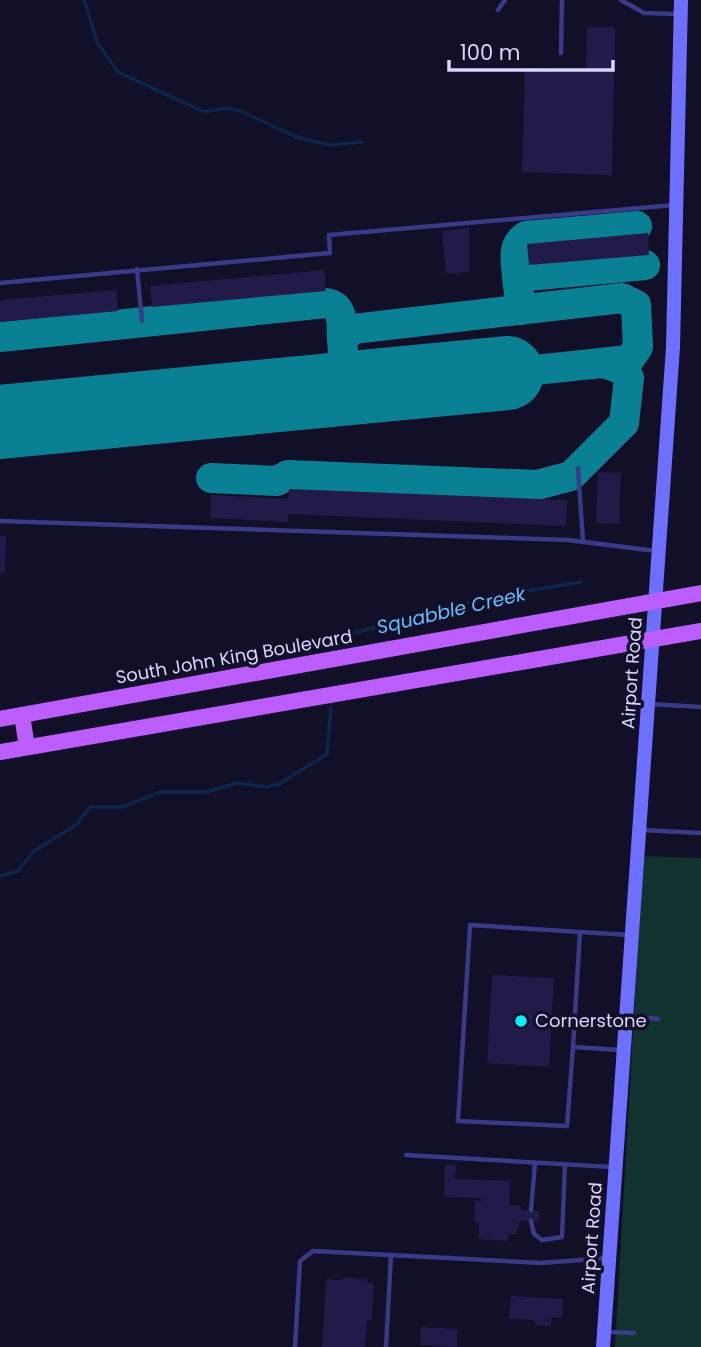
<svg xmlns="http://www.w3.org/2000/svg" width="701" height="1347" font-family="Poppins,sans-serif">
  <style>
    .green { fill: #123230 }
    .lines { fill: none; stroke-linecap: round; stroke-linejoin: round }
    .stream { stroke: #0b254b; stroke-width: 3.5 }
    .taxiway { stroke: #0a8094; stroke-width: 30 }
    .runway { stroke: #0a8094; stroke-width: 74 }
    .building { fill: #221b49 }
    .lane { stroke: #393a88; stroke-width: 4.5 }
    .secondary { stroke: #6d70ff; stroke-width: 14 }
    .primary { stroke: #bc5dff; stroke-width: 16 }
    .poi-dot { fill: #02f1ff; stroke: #120f28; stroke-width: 2.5 }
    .labels { text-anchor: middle; stroke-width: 7; stroke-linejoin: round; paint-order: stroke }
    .street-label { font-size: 18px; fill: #d9d6ff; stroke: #120f28 }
    .poi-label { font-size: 18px; fill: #d9d6ff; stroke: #120f28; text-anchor: start }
    .water-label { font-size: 19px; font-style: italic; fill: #64beff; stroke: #120f28 }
  </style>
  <rect width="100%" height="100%" fill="#120f28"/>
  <!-- green -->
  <path class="green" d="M643,856L701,858V1347H615Z"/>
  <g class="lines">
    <!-- stream -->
    <path class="stream" d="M84,0L98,44L118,72L204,112L225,108L241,111L296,137L329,145L362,142
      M323,645L331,639L495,596L581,582
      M0,876L18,871L34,851L76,825L90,807H123L160,792H207L236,783L267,787L279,784L327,754L331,708"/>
    <!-- taxiway -->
    <path class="taxiway" d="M517,277C516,261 511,246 526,236L637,226
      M521,310L517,277L645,265
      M0,337L326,303C345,306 341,324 342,340
      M346,388L342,340L353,329L622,298L636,305L638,347L629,360L507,373
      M211,478L277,481L288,475L537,485L571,476L624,423L629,378L621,369L604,363"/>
    <!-- runway -->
    <path class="runway" d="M0,422L507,373"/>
  </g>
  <!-- building -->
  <path class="building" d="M587,27H615L612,175L522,172L525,68L586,70Z
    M469,228V272L446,274L442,231Z
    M648,233L649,255L529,265L527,244Z
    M324,270L326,291L152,307L150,286Z
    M116,290L118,311L0,322V300Z
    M598,472L621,473L619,524L596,523Z
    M289,489L567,500L566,526L288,514V522L210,518L211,495L288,499Z
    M0,536H6L5,573H0Z
    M492,975L554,978L549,1067L487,1063Z
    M445,1165H456L455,1179L510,1181L509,1205L521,1206V1210L540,1211L539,1221H520L517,1234H509L508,1241L479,1239V1223L474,1222L475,1201H481V1198L444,1197Z
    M343,1277L367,1279V1283L374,1284L372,1320H367L365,1347H322L326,1279L342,1280Z
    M511,1296L563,1299L562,1318L551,1317V1326L536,1325L534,1320L509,1319Z
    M421,1327L457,1329V1347L420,1345Z"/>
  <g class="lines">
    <!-- lane -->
    <path class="lane" d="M621,0L644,13L677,14
      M498,10L505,0
      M561,53L562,0
      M137,269L142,321
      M0,283L330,253L329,235L674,205
      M578,468L583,541
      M0,521L568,540L656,551
      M650,704L701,707
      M642,830L701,833
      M628,1016L658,1019
      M573,1047L580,932
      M620,1050L573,1047L567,1126L458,1121L470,925L629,935
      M406,1155L612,1167
      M531,1210L535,1163
      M531,1221L534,1234L542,1240L562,1237L565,1164
      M607,1332L634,1333
      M295,1347L300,1261L313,1251L541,1263L608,1258
      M386,1347L391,1255"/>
    <!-- secondary -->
    <path class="secondary" d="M603,1347L673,347L681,0"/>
    <!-- primary -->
    <path class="primary" d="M22,715L27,747
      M0,719L701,593
      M0,752L701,631"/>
  </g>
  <!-- markers -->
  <circle class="poi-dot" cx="521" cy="1021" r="7"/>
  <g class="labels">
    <!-- street labels -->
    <g class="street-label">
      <text transform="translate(234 657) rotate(-10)" y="6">South John King Boulevard</text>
      <text transform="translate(632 673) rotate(-86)" y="6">Airport Road</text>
      <text transform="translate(592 1238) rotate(-86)" y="6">Airport Road</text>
    </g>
    <!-- poi labels -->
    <g class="poi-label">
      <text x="535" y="1027">Cornerstone</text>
    </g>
    <!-- water labels -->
    <g class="water-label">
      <text transform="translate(451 610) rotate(-13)" y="7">Squabble Creek</text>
    </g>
  </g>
  <!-- scale -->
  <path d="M449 60v10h164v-10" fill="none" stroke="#d9d6ff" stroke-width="3.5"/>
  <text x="460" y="60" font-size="21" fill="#d9d6ff" stroke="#120f28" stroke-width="5" paint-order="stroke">100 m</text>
</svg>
